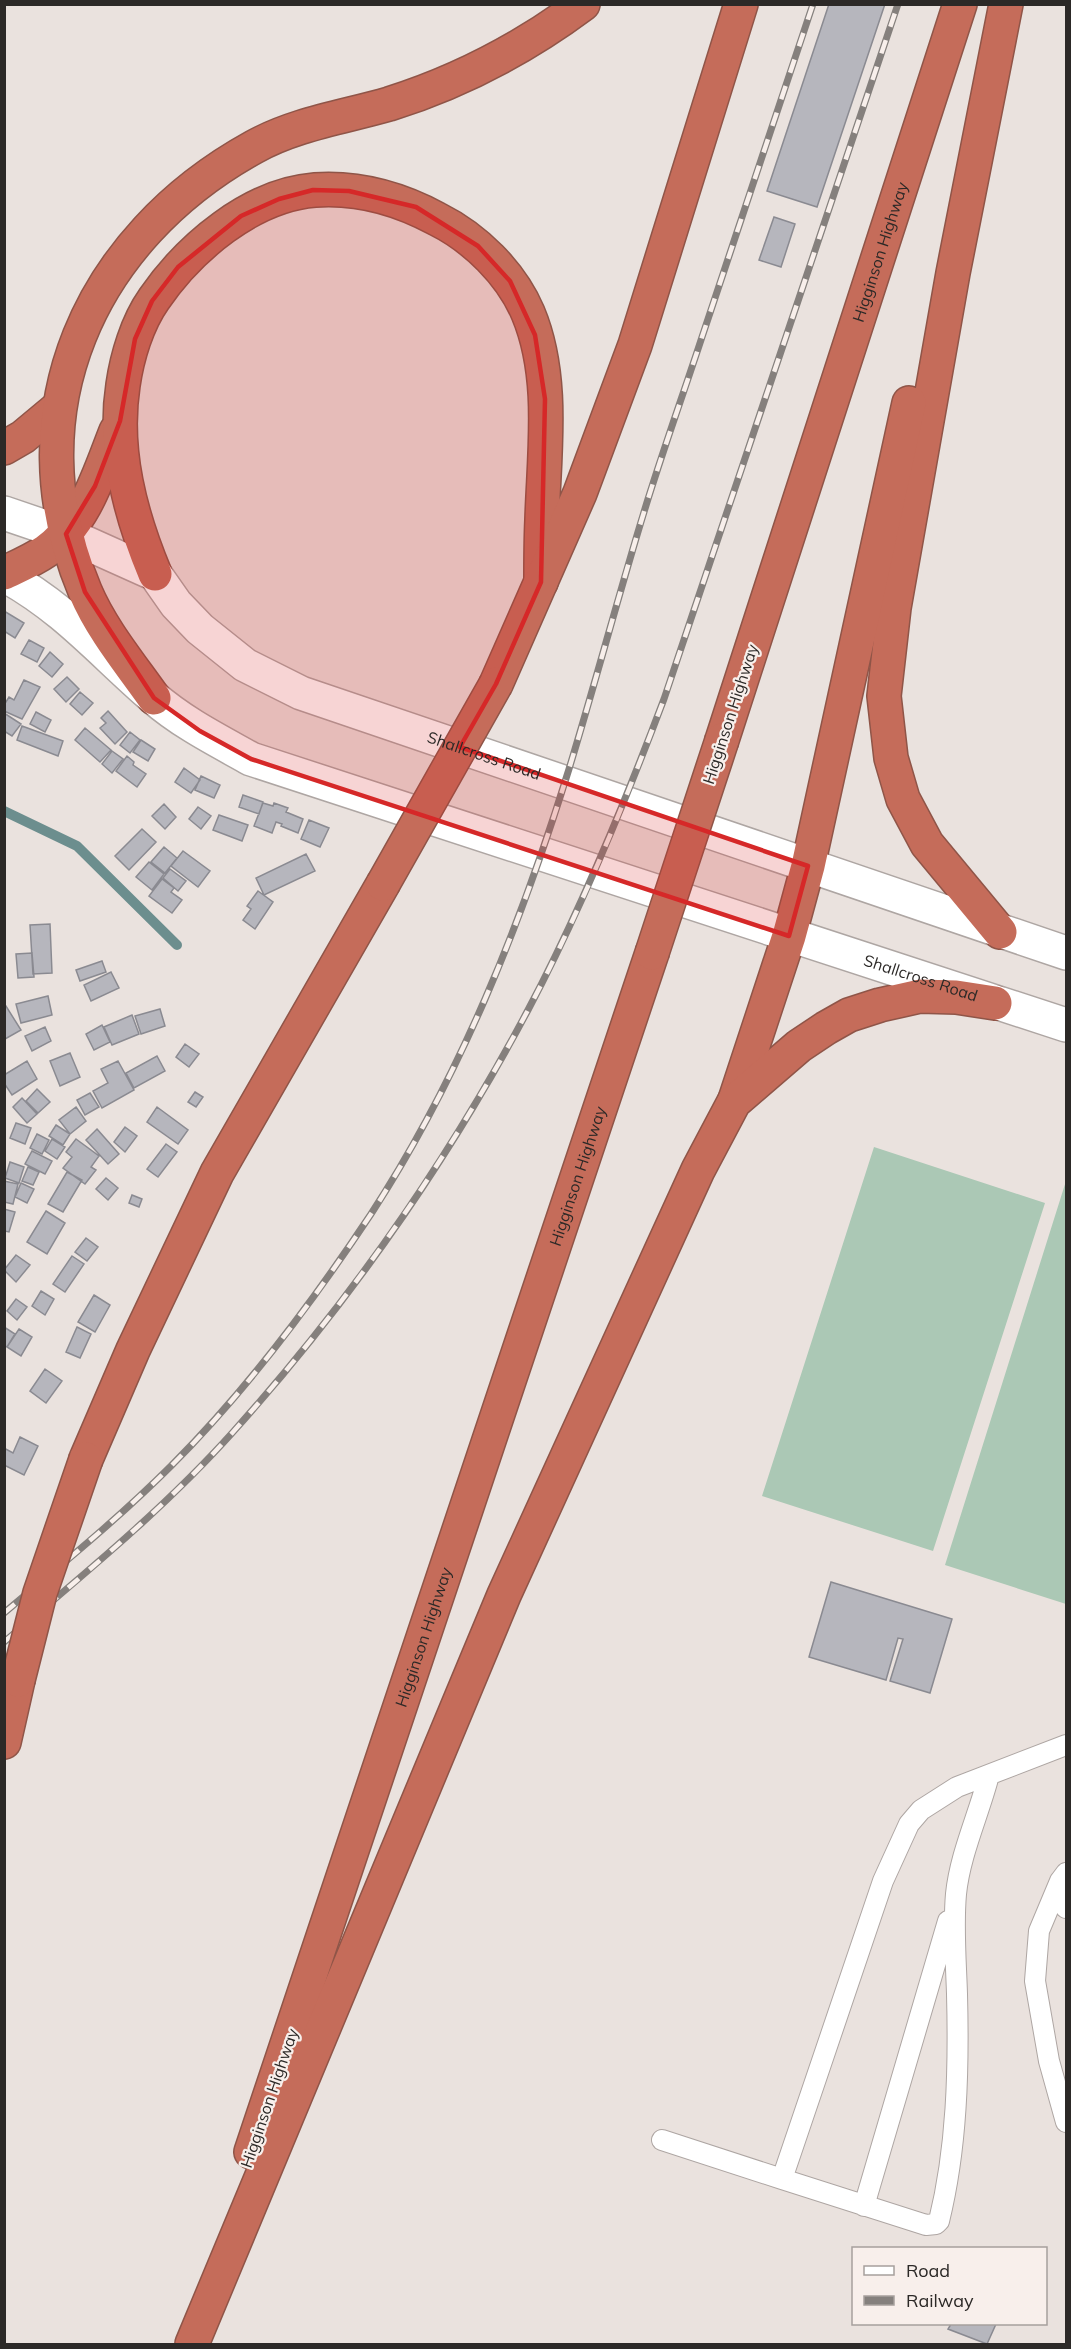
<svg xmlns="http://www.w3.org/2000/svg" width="1071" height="2349" font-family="Mulish,sans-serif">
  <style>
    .pitch { fill: #abc8b5 }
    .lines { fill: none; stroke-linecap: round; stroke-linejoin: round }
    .stream { stroke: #6c8e8e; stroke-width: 10 }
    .building { fill: #b6b6bd; stroke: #8a8a91; stroke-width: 1.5 }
    .lane-casing { stroke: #aea6a3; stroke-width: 22 }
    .secondary-casing { stroke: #aea6a3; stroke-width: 36 }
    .highway-casing { stroke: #8f5548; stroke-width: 36 }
    .lane { stroke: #fff; stroke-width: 20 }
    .secondary { stroke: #fff; stroke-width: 33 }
    .highway { stroke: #c56c5a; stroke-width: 33 }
    .rail-casing { stroke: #85807d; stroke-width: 7 }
    .rail { stroke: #f8efeb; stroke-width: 4.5; stroke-dasharray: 14; stroke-linecap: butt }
    .highway-bridge-casing { stroke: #8f5548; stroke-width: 36; stroke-linecap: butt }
    .highway-bridge { stroke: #c56c5a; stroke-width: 33 }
    .marked { fill: #d62828; fill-opacity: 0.2; stroke: #d62828; stroke-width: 4.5; stroke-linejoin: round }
    .labels { text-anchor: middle; stroke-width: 4.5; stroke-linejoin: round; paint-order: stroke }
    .street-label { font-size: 16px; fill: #2c2927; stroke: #f8efeb }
  </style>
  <rect width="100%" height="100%" fill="#eae2de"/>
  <!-- pitch -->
  <path class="pitch" d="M874,1147L1045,1203L933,1551L762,1496Z
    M1066,1181V1604L945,1565Z"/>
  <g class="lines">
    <!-- stream -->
    <path class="stream" d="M4,811L77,846L177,945"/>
  </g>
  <!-- building -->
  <path class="building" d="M829,4H885L817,207L767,191Z
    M774,217L795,224L781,267L759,260Z
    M4,611L24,623L15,638L4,631Z
    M29,640L44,648L37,662L21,654Z
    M50,652L63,664L52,677L39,666Z
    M67,677L79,689L66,702L54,689Z
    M24,680L40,687L22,719L4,711V705L9,697L14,700Z
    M80,692L93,703L82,715L70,704Z
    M108,711L127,732L115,744L100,728L106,723L101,718Z
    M36,712L51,720L45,732L30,724Z
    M4,713L21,724L12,736L4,731Z
    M22,726L63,741L58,756L17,740Z
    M85,728L111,750L100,762L75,740Z
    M130,732L140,740L130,753L120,745Z
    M141,740L155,749L148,761L133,752Z
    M112,751L123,759L112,773L102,764Z
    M127,756L134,762L133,765L146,774L137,787L116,771Z
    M184,768L200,780L191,793L175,782Z
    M201,776L220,785L214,798L195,790Z
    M243,795L263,802L259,814L239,807Z
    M263,803L273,806L274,803L288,808L286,812L303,819L298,833L281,826L282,824L276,822L272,833L254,826Z
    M164,804L176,817L165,829L152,816Z
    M198,807L211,816L201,829L189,819Z
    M219,815L248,825L242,841L213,830Z
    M309,820L329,828L320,847L301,839Z
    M142,829L156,842L129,870L115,856Z
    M164,847L177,858L165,873L151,862Z
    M183,851L210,871L198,887L171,866Z
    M306,854L315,871L264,895L256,878Z
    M149,862L164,874L152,890L136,877Z
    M170,869L186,881L178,891L163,878Z
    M162,879L174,888L171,892L182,900L172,913L149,896Z
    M258,891L273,902L255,929L243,920L251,909L247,906Z
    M50,924L52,973L33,974L30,925Z
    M32,953L34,977L18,978L16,954Z
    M102,961L106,972L80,981L76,970Z
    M111,972L119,988L91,1001L84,985Z
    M48,996L52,1015L21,1023L16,1004Z
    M4,1003L21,1030L5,1039L4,1038Z
    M160,1009L165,1026L141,1034L135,1016Z
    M132,1015L139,1034L112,1045L104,1027Z
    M102,1025L110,1042L94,1050L86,1034Z
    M45,1027L51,1041L32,1051L25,1036Z
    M185,1044L199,1054L189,1067L176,1057Z
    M70,1053L80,1077L60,1086L50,1061Z
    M157,1056L165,1071L134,1088L126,1073Z
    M27,1061L37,1079L12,1095L4,1083V1075Z
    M118,1061L134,1090L102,1108L93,1091L108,1083L101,1069Z
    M37,1089L50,1102L38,1113L26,1101Z
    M195,1092L203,1097L196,1107L188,1102Z
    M90,1093L99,1107L85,1115L77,1100Z
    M22,1098L37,1114L27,1123L13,1107Z
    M76,1107L86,1121L70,1134L59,1120Z
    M157,1107L188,1130L178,1144L147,1122Z
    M16,1123L31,1128L25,1144L10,1138Z
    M56,1125L70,1134L63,1145L49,1136Z
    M125,1127L137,1136L125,1152L114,1142Z
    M97,1129L119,1154L108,1164L86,1140Z
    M37,1134L49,1140L42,1154L30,1148Z
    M52,1139L65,1147L57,1159L45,1151Z
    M76,1139L99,1156L91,1167L96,1170L85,1184L63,1168L72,1157L66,1152Z
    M166,1144L177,1152L158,1177L147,1169Z
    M32,1151L52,1161L45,1174L25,1164Z
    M10,1162L24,1167L19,1183L5,1178Z
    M28,1167L39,1172L33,1185L22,1181Z
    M67,1172L82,1180L63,1212L48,1204Z
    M106,1178L118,1188L108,1200L96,1189Z
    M4,1181L18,1184L13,1204L4,1202Z
    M21,1183L34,1189L27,1203L15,1197Z
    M132,1195L142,1199L139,1207L129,1203Z
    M4,1209L15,1212L9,1232L4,1231Z
    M46,1211L65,1223L47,1254L27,1242Z
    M86,1238L98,1247L87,1261L75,1252Z
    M16,1255L30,1265L16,1282L4,1270Z
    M72,1256L84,1264L65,1292L53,1284Z
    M41,1291L54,1299L45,1315L32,1306Z
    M94,1295L110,1305L95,1332L78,1322Z
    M16,1299L27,1307L17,1320L7,1311Z
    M4,1327L15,1334L7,1347L4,1345Z
    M77,1327L91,1334L80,1358L66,1352Z
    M19,1329L32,1337L21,1356L7,1347Z
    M45,1369L62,1381L46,1403L30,1391Z
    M20,1437L38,1446L24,1475L4,1465V1448L13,1453Z
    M831,1582L952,1619L930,1693L890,1681L903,1639L898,1638L886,1680L809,1657Z
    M951,2324H996L987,2344L948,2329Z"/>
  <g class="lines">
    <defs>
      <path id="lane" d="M1066,1873L1060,1881L1039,1931L1035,1981L1049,2061L1066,2122
        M1060,1881L1066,1908
        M662,2140L782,2179L883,1881L909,1824L921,1810L957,1787L1066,1745
        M782,2179L926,2225L936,2224L939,2221C957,2148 959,2070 957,1994C956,1961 953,1927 956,1894C960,1854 979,1814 989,1775
        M864,2206L948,1921"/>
      <g id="secondary">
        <path id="s1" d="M4,513L66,534L155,574L176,604L200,629L245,665L301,693L1066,953"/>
        <path id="s2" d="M4,575C65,608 102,653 153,697C183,723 217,740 251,759L1066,1025"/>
      </g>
      <g id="highway">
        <path d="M4,448L23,437L59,407"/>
        <path d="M4,573C19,566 33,560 46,551C85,523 99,474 116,431"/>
        <path d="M155,574C130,514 113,450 123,385C127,357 137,323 154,299C189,248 251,195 315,190C358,187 400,199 437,219C475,238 511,273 528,313C555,377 544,453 542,520C541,541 541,561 541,582"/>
        <path d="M496,684L580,493L635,345L741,4"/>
        <path d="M154,698C130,664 101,629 85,591C10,412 89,238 254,147C295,124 344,117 389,104C459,82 524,48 583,4"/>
        <path id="s3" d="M722,740L960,4"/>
        <path d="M1000,932L927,844L903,799L891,758L884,696L894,608L953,273L1006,4"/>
        <path d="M735,1100L789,936L808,866L909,403"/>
        <path d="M86,1459L133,1350L217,1173L383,884"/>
        <path d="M4,1742L18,1680"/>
        <path id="s4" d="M251,2152L652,953"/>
        <path d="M192,2344L504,1595L698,1170L734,1102L799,1046L826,1028L849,1015L880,1005L920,996L956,997L995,1003"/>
      </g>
    </defs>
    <!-- lane casing -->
    <use href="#lane" class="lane-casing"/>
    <!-- secondary casing -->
    <use href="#secondary" class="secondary-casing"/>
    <!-- highway casing -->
    <use href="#highway" class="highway-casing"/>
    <!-- lane -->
    <use href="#lane" class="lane"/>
    <!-- secondary -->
    <use href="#secondary" class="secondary"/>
    <!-- highway -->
    <use href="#highway" class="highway"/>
    <defs>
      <path id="rail" d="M4,1613C61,1565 118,1519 171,1466C246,1391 312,1303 371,1214C460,1077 521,924 569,769C595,684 618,597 644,512C662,453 683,395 702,337C739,226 776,115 813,4
        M4,1642C83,1575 164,1509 233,1432C347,1305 448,1161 528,1010C581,910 624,805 664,699L898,4"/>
    </defs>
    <!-- rail casing -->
    <use href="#rail" class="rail-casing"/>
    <!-- rail -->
    <use href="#rail" class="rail"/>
    <defs>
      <path id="highway-bridge" d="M383,884L496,684
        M652,953L722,740
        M18,1680L40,1593L86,1459"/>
    </defs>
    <!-- highway-bridge casing -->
    <use href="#highway-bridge" class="highway-bridge-casing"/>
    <!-- highway-bridge -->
    <use href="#highway-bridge" class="highway-bridge"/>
  </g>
  <!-- marked area -->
  <path class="marked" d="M313,190L349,191L416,207L478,246L510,281L535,335L545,399L541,582L496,684L460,747L808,866L789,936L251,759L200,731L154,698L85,592L66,534L95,486L120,421L135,339L152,301L178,267L241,216L279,199Z"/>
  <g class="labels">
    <!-- street labels -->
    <g class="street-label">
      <text dy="6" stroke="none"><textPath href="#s3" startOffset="513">Higginson Highway</textPath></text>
      <text transform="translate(730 714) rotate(-72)" y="6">Higginson Highway</text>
      <text dy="6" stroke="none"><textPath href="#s1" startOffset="548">Shallcross Road</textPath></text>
      <text dy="6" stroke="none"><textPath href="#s2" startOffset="1014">Shallcross Road</textPath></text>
      <text dy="6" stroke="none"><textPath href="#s4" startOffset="1029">Higginson Highway</textPath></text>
      <text dy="6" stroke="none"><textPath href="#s4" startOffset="543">Higginson Highway</textPath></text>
      <text transform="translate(269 2098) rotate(-71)" y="6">Higginson Highway</text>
    </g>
  </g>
  <!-- border -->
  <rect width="1071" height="2349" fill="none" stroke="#2c2927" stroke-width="12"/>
  <!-- legend -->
  <rect x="852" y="2247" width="195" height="78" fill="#f8efeb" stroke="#a6a09d" stroke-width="1.5"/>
  <rect x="864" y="2266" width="30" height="9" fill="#ffffff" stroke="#a6a09d" stroke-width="1.5"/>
  <text x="906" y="2277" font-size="18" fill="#2c2927">Road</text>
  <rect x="864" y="2296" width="30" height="9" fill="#85807d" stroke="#a6a09d" stroke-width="1.5"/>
  <text x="906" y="2307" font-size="18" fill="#2c2927">Railway</text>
</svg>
